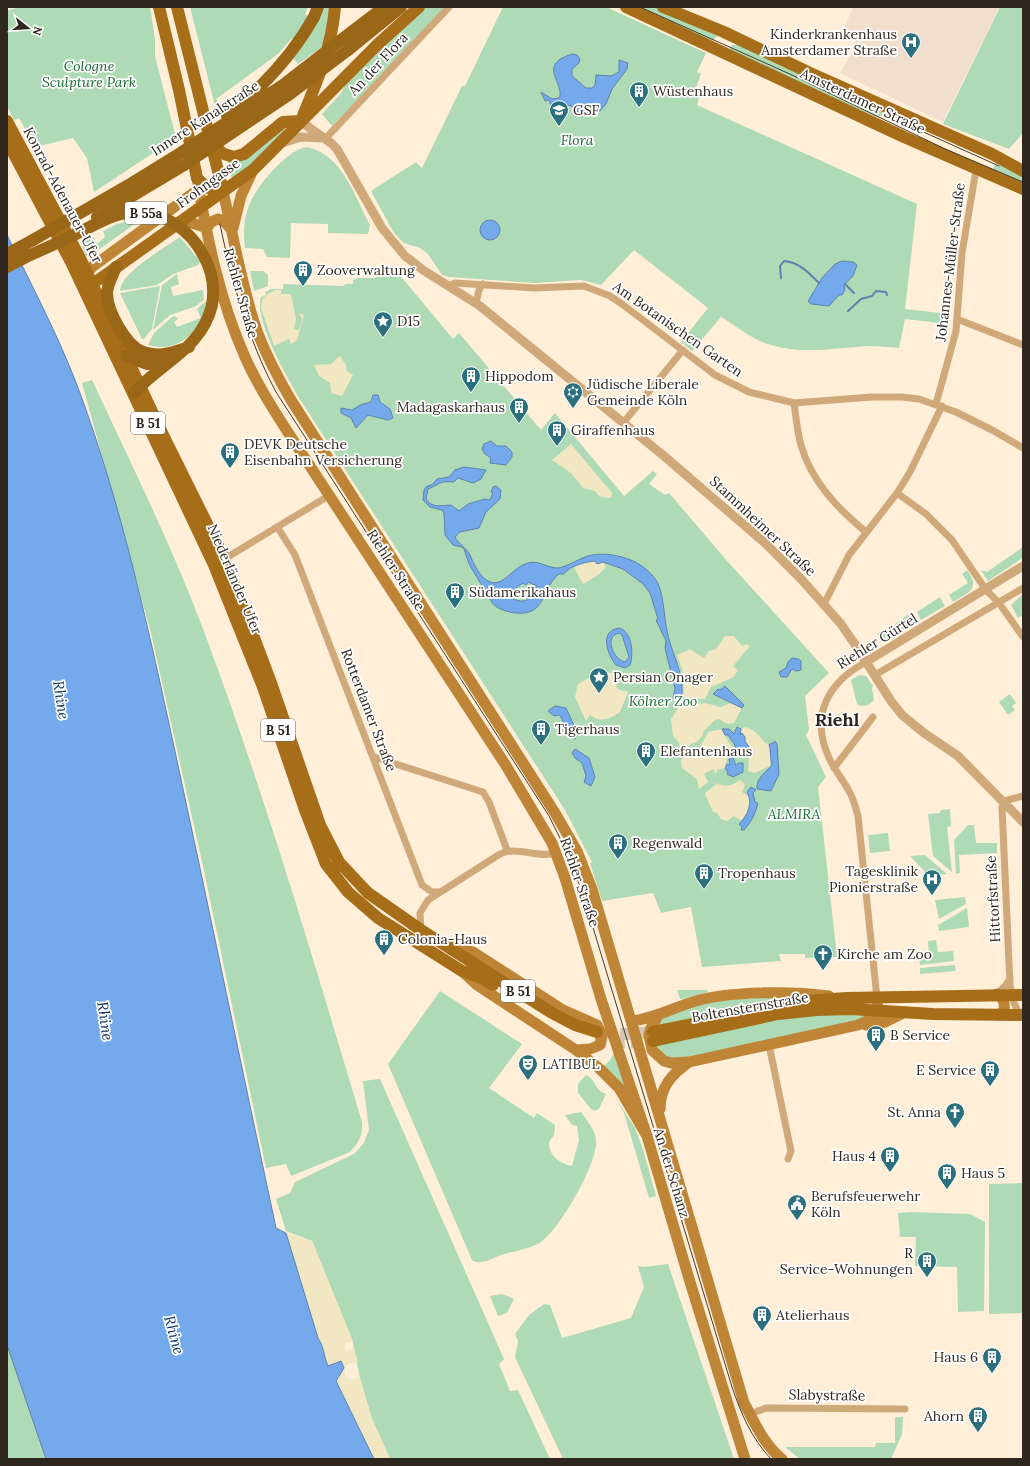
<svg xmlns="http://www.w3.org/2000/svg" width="1030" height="1466" font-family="Lora,serif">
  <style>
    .medical { fill: #f1dfce }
    .green { fill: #aedab6 }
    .sand { fill: #f1e7c2 }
    .water { fill: #74a9eb; stroke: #5f82ad; fill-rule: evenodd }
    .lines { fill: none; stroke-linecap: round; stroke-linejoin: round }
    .stream { stroke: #5f82ad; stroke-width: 2 }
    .primary-tunnel { stroke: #d5c6b3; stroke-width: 12; stroke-dasharray: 12 6; stroke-linecap: butt }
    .minor { stroke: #d0a97a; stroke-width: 7 }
    .tertiary { stroke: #d0a97a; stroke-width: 9 }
    .secondary { stroke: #be8537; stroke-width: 11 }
    .primary { stroke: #a76e1a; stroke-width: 12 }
    .trunk { stroke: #9a6618; stroke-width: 12 }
    .tram { stroke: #453c31; stroke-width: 1 }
    .trunk-bridge { stroke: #9a6618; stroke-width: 12 }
    .labels { text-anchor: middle; stroke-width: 3.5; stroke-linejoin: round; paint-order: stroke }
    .shield { fill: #fefefe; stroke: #6d6860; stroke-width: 1 }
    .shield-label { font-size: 13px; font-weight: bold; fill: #2f271d }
    .poi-label { font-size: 14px; fill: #2f271d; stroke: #fefefe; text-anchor: start }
    .street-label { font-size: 14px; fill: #2f271d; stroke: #fefefe }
    .park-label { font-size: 14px; font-style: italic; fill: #186933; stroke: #fefefe }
    .water-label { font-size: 15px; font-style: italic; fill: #123660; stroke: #fefefe }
    .district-label { font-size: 18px; font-weight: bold; fill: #2f271d; stroke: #fefefe }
  </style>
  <rect width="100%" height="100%" fill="#ffeed8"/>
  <!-- medical -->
  <path class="medical" d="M853,7H999L943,122L840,73L856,46L855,41L842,34Z"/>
  <!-- green -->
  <path class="green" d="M19,7H150L155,39V56L176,138L94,192L87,158L73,138L35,147L19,118L14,120L7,107V11Z
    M190,7H308L305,14L319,21L323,7H330L326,44L298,64L293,58L301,48L292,38L278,54L216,99L222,106L216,110Z
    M424,7H445L332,126L322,114L342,92L346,82Z
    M503,7H606L706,53L697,72L701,74L695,90L701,92L697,105L917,204L905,309L949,314L948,324L905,319L899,348C889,347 879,346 869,346C836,348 803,355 771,345C753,340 737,327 721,317L692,351L681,342L708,308L634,250L601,285L581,280L534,283L449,277L442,275L428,254L420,248L404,243L394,233L371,191L416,162L422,168L462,86H465Z
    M634,7H655L718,36L712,41Z
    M1000,7H1023V133L1009,149L943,124Z
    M732,45H738L883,112L881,116L876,117L733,53L730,49Z
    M286,127L271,148L232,180L227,159Z
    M307,147C342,154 355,197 370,225L368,234L328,233V224L291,223L290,258L267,257L263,249L245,248C240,211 254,189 279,164C289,156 295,149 307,147Z
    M997,160L1023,175V185L992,171Z
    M133,220L136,223L90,256H86L80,242L92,235L97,244L105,237L103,231L117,224Z
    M180,237L200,261L198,265L173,274L157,285L120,291C120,273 166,247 180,237Z
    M250,271H263L268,275V286L254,291Z
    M177,274L179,284L171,287L173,296L203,290L204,300L194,307L170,315L153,330L162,285Z
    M378,275H399L404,280L453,339L459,333L541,430L555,413L624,496L653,471L657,474L649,484L665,495L669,493L728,562L829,673L805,696L809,730L806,735L826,777L818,787L837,957L805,958V954H779L781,961L702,967L691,907L661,913L653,893L602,901L590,863L592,862L565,810L301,401C289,381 253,319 261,297L266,295L265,292L271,289H283V284L344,286L345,284H353V280L358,278H375Z
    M160,286L152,329L144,339H142L120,293Z
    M207,300C202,331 179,354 148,345L154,333L172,317L175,316L178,319L174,322L177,327L201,318L197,309Z
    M92,380C133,468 176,554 209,645C267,802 314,962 362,1122C363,1135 359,1142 350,1152L291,1176L286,1164L266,1168L203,866L151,633L82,383Z
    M1023,547V558L988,581L981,570L987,572Z
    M967,570C981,589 969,592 953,602L949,595L968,583L962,574Z
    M1023,594V615L1018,618L1011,605Z
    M940,597L945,606L921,620L917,612Z
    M910,613L916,623L899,632L895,624Z
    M892,625L897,634L882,643L877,634Z
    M859,675L866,676L873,686L872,688L874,700C870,705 863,708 857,704L851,680Z
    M1010,694L1016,703L1012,706L1015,710L1008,715L999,702Z
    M950,809L951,826L947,827L952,872L933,856L928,814L940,813L941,810Z
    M968,825H974L976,843H997V853L959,855L960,873L956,874L954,840Z
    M888,833L890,851L870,853L868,835Z
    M925,855L947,874L929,876L910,856Z
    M965,897L966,904L939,919L935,900Z
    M967,908L969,927L939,931L938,925Z
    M936,940L938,952L953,951L954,961L920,965L919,959L929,958L928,941Z
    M955,965L956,971L920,974V968Z
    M677,990H707L708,992L683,999H680Z
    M440,991L522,1044L489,1088L534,1118L537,1113L555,1125L554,1135L549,1142C549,1156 559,1163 572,1166L579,1140L577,1126L572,1125L565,1115L581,1112C587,1120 596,1131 596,1141C598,1163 559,1230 541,1242C530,1249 514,1251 501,1255C493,1258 480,1266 472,1260L388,1064Z
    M801,996L655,1027L663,1018L712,1000Z
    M869,1012L867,1018L680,1060L668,1059L654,1045L779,1018Z
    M614,1053L631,1094L604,1066L610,1060Z
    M586,1075C596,1079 594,1090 606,1094L599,1109L595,1111L591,1109L578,1093V1084Z
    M380,1079L504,1359L499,1364L510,1391L518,1390L550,1459H390L372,1419L360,1378L352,1339L312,1241L286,1231L276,1199L290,1193L295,1182L354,1154L364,1143L369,1130L363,1081Z
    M614,1095L635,1128L643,1149L656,1196L649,1198L624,1113Z
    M1023,1183V1313L989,1314V1184Z
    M911,1212L970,1214L985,1222L984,1311L958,1312L957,1267L915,1266L916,1237H900L898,1213Z
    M668,1264L734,1459H563L515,1357L518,1341L515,1334L529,1315L544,1304L550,1305L562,1338L631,1318L644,1287L638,1266L643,1267Z
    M502,1294L514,1299L507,1313L498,1316L490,1296Z
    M7,1345L46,1459H7Z
    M895,1417H903L902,1434L891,1459H800L785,1447H875L876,1443H895Z"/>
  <!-- sand -->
  <path class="sand" d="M275,290H281V294H291L296,319L294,329L299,330L302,319L299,313L304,315L297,340L291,344L289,339L274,346L261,308C261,297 267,294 275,290Z
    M340,356L346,365L347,371L353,375L342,396L331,393L330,383L319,376L314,365L331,364Z
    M571,444L612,493L611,498C603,497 601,499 595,491L583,488L571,473L552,460Z
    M595,561L599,564L603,562L606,567L598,575L583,584L574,567L588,562Z
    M725,636H734L742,646L747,644L750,646L733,666L738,670L734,677L711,687L705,699L684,698L682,669L677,655L690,649L704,658L709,651L716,649Z
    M608,672L615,675L617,689L628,692L620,712C610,719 601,723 590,715L586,721L575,697L578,684L595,674Z
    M705,703L721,707L731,703L742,708L734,723C728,725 724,723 720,719L715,720L703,732V735L697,742L691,744L681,753L679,743L673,736L671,719L680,705Z
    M744,727C754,729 759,735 765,743L769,744L771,752L770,766L755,773L748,771C750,762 747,756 749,747L739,733Z
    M722,729C725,737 731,748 739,753L737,757L733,755L727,758L725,768L717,770L716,774L713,769L704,774L708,782L699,789L697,779L682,768L681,760L692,750L700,747L708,732Z
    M740,780L745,785L742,792L750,797L749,809L742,821L734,816L727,821L721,819L717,813L713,812L705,794C708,789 713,788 717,783C726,788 732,785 740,780Z
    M286,1233L312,1241L353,1342L345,1343V1350L354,1348L358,1363H349L345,1368V1375L349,1380L360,1378L372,1419L390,1459H374L336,1381L344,1368L341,1361L328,1366C323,1355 325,1349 318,1338Z"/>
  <!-- water -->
  <path class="water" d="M573,54L577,55L580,59L579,63L572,69V76L586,88H592L595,85L596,75L611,76L619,72V60L628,63L627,69L612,89L606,104L600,111L590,115L576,111L570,105L565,108L560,101L551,105L549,100L545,101L541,92L552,99L559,98C566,84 535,64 573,54Z
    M480 230a10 10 0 1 1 20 0a10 10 0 1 1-20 0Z
    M7,235C31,284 57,333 77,385C122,505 149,631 176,756C210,913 242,1070 276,1228L286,1233L318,1338C325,1349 323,1355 328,1366L341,1361L344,1368L336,1381L374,1459H46L7,1345Z
    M842,261L853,262L857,265L853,276L844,285L845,290L842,295H839L829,306L811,304L808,301L822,278L835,264Z
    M373,395H378L380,402L390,409L393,418L388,420L368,415L356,428L351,418L341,413V408L352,410L360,405L371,402Z
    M491,441L497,446H506L512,452V457L506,465L490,463L491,458L485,454L482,449L484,444Z
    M464,467L486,470L481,479L473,483L458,478L454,482C437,481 443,483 428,489L426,499C432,509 443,505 451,505L459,511L468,504L485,499L490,500L493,493L491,492L493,487L496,486L501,490L500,499L486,512L479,528L460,532L455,537C458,544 466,547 470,555C475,567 486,591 503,580C512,574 517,566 528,563C539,560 547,568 558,568C567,567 581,557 592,555C616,551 649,562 659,586C664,600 664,616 667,631C671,653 684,672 682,695L684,698L673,699L675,688L665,648L666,641L656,620L658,619L650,593L643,584L623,569L603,562L597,564L595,561C585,562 569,566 564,574H559C541,588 547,616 516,613C507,612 500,610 493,604L469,564L464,549L462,547L453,545L445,535L444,513L442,510L430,507L423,500L424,490L426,487L433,484L437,479L449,477L455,470ZM528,582L537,586C528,597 530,605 513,599C512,588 515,589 523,583L526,585Z
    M619,628C632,631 634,654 630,665L625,668L616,665C607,654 599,631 619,628ZM619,633L622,635L629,657L625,662C614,660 603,637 619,633Z
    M792,658L798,659L801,661V670L796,671L792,669L787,677H781L779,672L786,668L788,662Z
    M725,686L744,705L742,708L713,694L718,689L720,690Z
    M555,706L566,708L578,734L575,739L570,738L561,717L559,715L554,716L548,711Z
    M737,727L741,729L740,735L742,733L745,737V741L749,747L747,755H743V749L739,753L735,750V745L728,735H725L722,729H729L734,734Z
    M775,741L777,744L779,774L771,791L757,789C756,777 766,773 772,765C770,758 771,751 769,744H771Z
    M575,749L589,758L595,777L591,786L584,782L586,776L582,763L575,758L572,753Z
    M733,757L736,766L738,763H743V772L733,777L727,774L728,772L725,768L727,764L730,765L729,759Z
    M751,787L756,790L753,793L755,802L758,803C755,814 752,821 744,830H741L742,827L739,824C748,815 753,803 747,792Z"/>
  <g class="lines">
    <!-- stream -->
    <path class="stream" d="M781,278L780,266L784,261C799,262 809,273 819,283
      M845,284L854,293
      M848,311L861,299L872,296L876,291L886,292L887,295"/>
    <!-- primary-tunnel -->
    <path class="primary-tunnel" d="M602,1033L630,1034L653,1032
      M595,1040L611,1043L648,1041"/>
    <!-- minor -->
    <path class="minor" d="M325,139L449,7
      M449,286L455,283L534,288L584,286L610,296L622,304L715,375L749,392L794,403L872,397H902L919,399L956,412L994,431L1023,448
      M476,303L479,290L483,284
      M957,319L1023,345
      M794,403C796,417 797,431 801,445C811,481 838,509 866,532
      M936,404L956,331L962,253L976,170
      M623,423L683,350
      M897,493L926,514L952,540L986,590L999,603L1023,637
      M278,528L295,555L422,885L432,892H440
      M221,561L330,495
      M824,604L849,555L897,493L910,472L942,406
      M866,662C827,683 810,716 829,758C835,771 845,782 851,795C854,801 856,809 858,816L877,998
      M875,675L1023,588
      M374,757L483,792L489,802L507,850
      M834,768L873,717
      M421,930L420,913L428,900L500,854C517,845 538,859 556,853
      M997,994L1006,985L1010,978
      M1020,1015L1014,1003L1010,985L1002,807L1004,801L1023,796
      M769,1045L791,1151L788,1159
      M750,1414L766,1408L905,1409"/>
    <!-- tertiary -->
    <path class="tertiary" d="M300,121L331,143L337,149L382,228L405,256L423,270L480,306L664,456L765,543L802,580L841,624L854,643L891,701L902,715L924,733L958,756L1023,822
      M282,143L301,137L324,138
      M866,662L1023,566"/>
    <!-- secondary -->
    <path class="secondary" d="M197,178C207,238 220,301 245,357C257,384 273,409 289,434L505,764L552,843L565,878L601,999L647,1136
      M223,191C233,235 241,282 255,325C264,352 277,376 291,400L555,813L577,851L592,889L744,1403C755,1423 764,1445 782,1459
      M183,220L207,228L211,222L218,219L224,221L232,230
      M233,228L241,196L253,170
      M83,279L92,267L199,189
      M449,946L473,952L563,1010L597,1025L602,1035L600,1045L590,1049L576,1050
      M462,971L477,985L576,1050L600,1069L619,1088L647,1136L690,1282L745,1459
      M997,994C1004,999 1005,1003 1004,1011L998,1015
      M659,1014L651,1028L649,1035L652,1050L664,1061L671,1063L689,1062L858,1025L876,1017L878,1010L877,1002
      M632,1021C654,1019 674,1007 696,1001C731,991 792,991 829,996
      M866,1025L885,1022L905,1012
      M660,1109C660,1087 672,1074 689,1062"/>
    <!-- primary -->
    <path class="primary" d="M159,7L179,90L197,178C205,187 211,191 223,191
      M177,7L223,191
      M626,7L904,137L1023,189
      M663,7L724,32L810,73L992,154L1023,171
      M302,118C317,82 332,46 335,7
      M7,121L80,258L164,437L224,558L270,680L320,825L339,862L368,893L421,930L552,1013L575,1025L597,1032
      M7,141L71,262L214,565L263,687L305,810L326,864L348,892L378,918L462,971L482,978L493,985
      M212,145L224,154L234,157L244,154L283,122L300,121
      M84,283H92L100,279L253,170L378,44L419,7
      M653,1032L806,1001L846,998L1023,995
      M653,1041L778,1014L817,1010L851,1009L933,1014L1023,1015"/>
    <!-- trunk -->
    <path class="trunk" d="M314,17L318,7
      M341,40L384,7
      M348,50L401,7
      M127,186L182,152
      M97,217L184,165
      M7,254L33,240
      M7,267L30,255
      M116,267C113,275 107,285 107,293C107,311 126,346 143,352C159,358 174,352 189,347
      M126,356L147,364L169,361
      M134,393C160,363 202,349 212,305"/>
    <!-- tram -->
    <path class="tram" d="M640,7L792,75L945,149L1023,182
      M888,116L999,166
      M220,224C232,283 248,339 276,392L549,816L570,858L585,901L732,1387C741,1413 751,1438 771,1459"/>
    <!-- trunk-bridge -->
    <path class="trunk-bridge" d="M227,116C262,88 292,56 314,17
      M182,152L283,85L341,40
      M184,165L290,94L348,50
      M33,240L127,186
      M30,255C47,248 63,240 80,232C96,224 113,214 131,212C157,210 183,225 197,245C210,264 216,282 212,305"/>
  </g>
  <!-- icons -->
  <defs>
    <symbol id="hospital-pin" viewBox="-11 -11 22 30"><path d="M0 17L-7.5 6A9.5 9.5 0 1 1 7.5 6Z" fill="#2c7080" stroke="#fefefe"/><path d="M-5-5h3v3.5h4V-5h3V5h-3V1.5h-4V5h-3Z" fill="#fff"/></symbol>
    <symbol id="building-pin" viewBox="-11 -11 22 30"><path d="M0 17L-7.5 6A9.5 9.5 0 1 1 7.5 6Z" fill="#2c7080" stroke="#fefefe"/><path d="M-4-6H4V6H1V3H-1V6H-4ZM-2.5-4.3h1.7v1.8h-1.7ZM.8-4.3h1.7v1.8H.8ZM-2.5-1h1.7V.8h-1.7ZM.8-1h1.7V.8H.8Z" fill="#fff"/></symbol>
    <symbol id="school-pin" viewBox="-11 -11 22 30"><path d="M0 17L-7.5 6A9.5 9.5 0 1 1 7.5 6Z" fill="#2c7080" stroke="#fefefe"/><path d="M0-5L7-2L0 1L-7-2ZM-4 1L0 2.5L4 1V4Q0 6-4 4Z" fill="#fff"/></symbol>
    <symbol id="sight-pin" viewBox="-11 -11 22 30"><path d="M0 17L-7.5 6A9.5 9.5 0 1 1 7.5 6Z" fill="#2c7080" stroke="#fefefe"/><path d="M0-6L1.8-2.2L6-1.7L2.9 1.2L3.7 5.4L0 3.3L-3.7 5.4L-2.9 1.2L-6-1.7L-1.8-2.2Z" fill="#fff"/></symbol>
    <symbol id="synagogue-pin" viewBox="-11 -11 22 30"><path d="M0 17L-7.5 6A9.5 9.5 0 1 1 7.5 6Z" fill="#2c7080" stroke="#fefefe"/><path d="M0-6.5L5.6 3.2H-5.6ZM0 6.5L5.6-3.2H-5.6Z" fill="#fff"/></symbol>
    <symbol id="church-pin" viewBox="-11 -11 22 30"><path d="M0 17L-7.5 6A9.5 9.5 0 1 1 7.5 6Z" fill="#2c7080" stroke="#fefefe"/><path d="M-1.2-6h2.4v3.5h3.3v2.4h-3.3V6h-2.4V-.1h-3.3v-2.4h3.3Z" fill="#fff"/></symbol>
    <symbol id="theatre-pin" viewBox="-11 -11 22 30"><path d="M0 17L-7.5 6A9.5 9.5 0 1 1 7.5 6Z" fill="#2c7080" stroke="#fefefe"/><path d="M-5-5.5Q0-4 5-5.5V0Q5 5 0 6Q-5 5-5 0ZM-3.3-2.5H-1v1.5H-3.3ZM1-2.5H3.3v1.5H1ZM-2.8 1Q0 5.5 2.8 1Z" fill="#fff"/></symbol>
    <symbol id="civic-pin" viewBox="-11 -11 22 30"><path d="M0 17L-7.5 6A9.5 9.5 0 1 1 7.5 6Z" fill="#2c7080" stroke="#fefefe"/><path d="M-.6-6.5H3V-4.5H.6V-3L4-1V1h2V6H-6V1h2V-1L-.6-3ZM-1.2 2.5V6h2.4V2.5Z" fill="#fff"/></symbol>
  </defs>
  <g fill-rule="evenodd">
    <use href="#hospital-pin" x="900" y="31" width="22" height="30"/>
    <use href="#building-pin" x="628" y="80" width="22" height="30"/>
    <use href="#school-pin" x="548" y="99" width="22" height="30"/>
    <use href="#building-pin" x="292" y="259" width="22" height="30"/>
    <use href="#sight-pin" x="372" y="310" width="22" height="30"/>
    <use href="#building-pin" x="460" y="365" width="22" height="30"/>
    <use href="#synagogue-pin" x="562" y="381" width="22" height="30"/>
    <use href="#building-pin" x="508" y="396" width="22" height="30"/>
    <use href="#building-pin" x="546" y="419" width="22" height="30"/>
    <use href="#building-pin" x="219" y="441" width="22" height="30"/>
    <use href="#building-pin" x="444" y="581" width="22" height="30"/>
    <use href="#sight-pin" x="588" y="666" width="22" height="30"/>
    <use href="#building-pin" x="530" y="718" width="22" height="30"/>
    <use href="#building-pin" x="635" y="740" width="22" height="30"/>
    <use href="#building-pin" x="607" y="832" width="22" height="30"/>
    <use href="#building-pin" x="693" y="862" width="22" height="30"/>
    <use href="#hospital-pin" x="921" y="868" width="22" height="30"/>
    <use href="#building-pin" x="373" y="928" width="22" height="30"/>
    <use href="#church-pin" x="812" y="943" width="22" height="30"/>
    <use href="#building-pin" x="865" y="1024" width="22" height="30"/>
    <use href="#theatre-pin" x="517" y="1053" width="22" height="30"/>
    <use href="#building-pin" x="979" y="1059" width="22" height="30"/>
    <use href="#church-pin" x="944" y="1101" width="22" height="30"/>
    <use href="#building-pin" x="879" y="1145" width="22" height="30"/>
    <use href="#building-pin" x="936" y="1162" width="22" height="30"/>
    <use href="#civic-pin" x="786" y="1193" width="22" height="30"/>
    <use href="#building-pin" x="916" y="1250" width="22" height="30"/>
    <use href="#building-pin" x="751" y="1304" width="22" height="30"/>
    <use href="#building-pin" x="981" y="1346" width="22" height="30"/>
    <use href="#building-pin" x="967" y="1405" width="22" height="30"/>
  </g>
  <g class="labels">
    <!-- shield labels -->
    <g class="shield">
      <rect x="125" y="202" width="42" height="22" rx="3"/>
      <rect x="131" y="412" width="34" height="22" rx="3"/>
      <rect x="261" y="719" width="34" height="22" rx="3"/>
      <rect x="501" y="980" width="34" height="22" rx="3"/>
    </g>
    <g class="shield-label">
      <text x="146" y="218">B 55a</text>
      <text x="148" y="428">B 51</text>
      <text x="278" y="735">B 51</text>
      <text x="518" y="996">B 51</text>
    </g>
    <!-- poi labels -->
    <g class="poi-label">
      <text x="897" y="39" text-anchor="end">Kinderkrankenhaus<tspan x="897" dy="16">Amsterdamer Straße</tspan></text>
      <text x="653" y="96">Wüstenhaus</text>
      <text x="573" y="115">GSF</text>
      <text x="317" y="275">Zooverwaltung</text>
      <text x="397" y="326">D15</text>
      <text x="485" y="381">Hippodom</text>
      <text x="587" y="389">Jüdische Liberale<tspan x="587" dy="16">Gemeinde Köln</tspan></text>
      <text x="505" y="412" text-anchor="end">Madagaskarhaus</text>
      <text x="571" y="435">Giraffenhaus</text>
      <text x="244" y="449">DEVK Deutsche<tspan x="244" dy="16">Eisenbahn Versicherung</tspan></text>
      <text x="469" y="597">Südamerikahaus</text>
      <text x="613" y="682">Persian Onager</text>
      <text x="555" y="734">Tigerhaus</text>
      <text x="660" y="756">Elefantenhaus</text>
      <text x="632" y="848">Regenwald</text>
      <text x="918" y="876" text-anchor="end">Tagesklinik<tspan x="918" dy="16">Pionierstraße</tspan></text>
      <text x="718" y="878">Tropenhaus</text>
      <text x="398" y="944">Colonia-Haus</text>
      <text x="837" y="959">Kirche am Zoo</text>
      <text x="890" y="1040">B Service</text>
      <text x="542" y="1069">LATIBUL</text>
      <text x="976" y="1075" text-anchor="end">E Service</text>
      <text x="941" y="1117" text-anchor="end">St. Anna</text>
      <text x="876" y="1161" text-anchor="end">Haus 4</text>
      <text x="961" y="1178">Haus 5</text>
      <text x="811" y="1201">Berufsfeuerwehr<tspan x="811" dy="16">Köln</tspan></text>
      <text x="913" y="1258" text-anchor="end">R<tspan x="913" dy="16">Service-Wohnungen</tspan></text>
      <text x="776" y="1320">Atelierhaus</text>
      <text x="978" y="1362" text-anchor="end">Haus 6</text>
      <text x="964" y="1421" text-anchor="end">Ahorn</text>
    </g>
    <!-- street labels -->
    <g class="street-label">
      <text transform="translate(378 64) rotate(-47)" y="5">An der Flora</text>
      <text transform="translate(863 101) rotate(25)" y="5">Amsterdamer Straße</text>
      <text transform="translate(205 118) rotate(-33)" y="5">Innere Kanalstraße</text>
      <text transform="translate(208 183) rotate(-36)" y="5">Frohngasse</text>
      <text transform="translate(63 195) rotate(62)" y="5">Konrad-Adenauer-Ufer</text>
      <text transform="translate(950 262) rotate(-83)" y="5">Johannes-Müller-Straße</text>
      <text transform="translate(241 293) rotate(74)" y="5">Riehler Straße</text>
      <text transform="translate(678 329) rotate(35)" y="5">Am Botanischen Garten</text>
      <text transform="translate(763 526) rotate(43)" y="5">Stammheimer Straße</text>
      <text transform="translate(396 570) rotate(57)" y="5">Riehler Straße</text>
      <text transform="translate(235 579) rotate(67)" y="5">Niederländer Ufer</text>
      <text transform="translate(877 641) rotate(-32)" y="5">Riehler Gürtel</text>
      <text transform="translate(369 710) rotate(69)" y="5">Rotterdamer Straße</text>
      <text transform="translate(580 882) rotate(71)" y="5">Riehler Straße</text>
      <text transform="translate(993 899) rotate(-93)" y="5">Hittorfstraße</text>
      <text transform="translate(750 1007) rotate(-10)" y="5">Boltensternstraße</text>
      <text transform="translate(672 1173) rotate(73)" y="5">An der Schanz</text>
      <text transform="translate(827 1395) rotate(1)" y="5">Slabystraße</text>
    </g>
    <!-- park labels -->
    <g class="park-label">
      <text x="89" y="71">Cologne<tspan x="89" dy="16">Sculpture Park</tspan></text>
      <text x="577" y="145">Flora</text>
      <text x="663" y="706">Kölner Zoo</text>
      <text x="794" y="819">ALMIRA</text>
    </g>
    <!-- water labels -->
    <g class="water-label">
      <text transform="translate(61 700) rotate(81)" y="5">Rhine</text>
      <text transform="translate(105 1021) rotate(82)" y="5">Rhine</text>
      <text transform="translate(174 1335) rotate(75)" y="5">Rhine</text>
    </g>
    <!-- district labels -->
    <g class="district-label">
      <text x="837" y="726">Riehl</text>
    </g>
  </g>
  <!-- border -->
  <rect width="1030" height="1466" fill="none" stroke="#2f271d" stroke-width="16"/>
  <!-- north arrow -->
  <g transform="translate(28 28) rotate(107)" stroke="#fefefe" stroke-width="3" paint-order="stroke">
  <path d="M0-3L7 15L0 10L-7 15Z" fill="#2f271d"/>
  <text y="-6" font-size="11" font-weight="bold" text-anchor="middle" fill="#2f271d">N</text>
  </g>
</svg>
